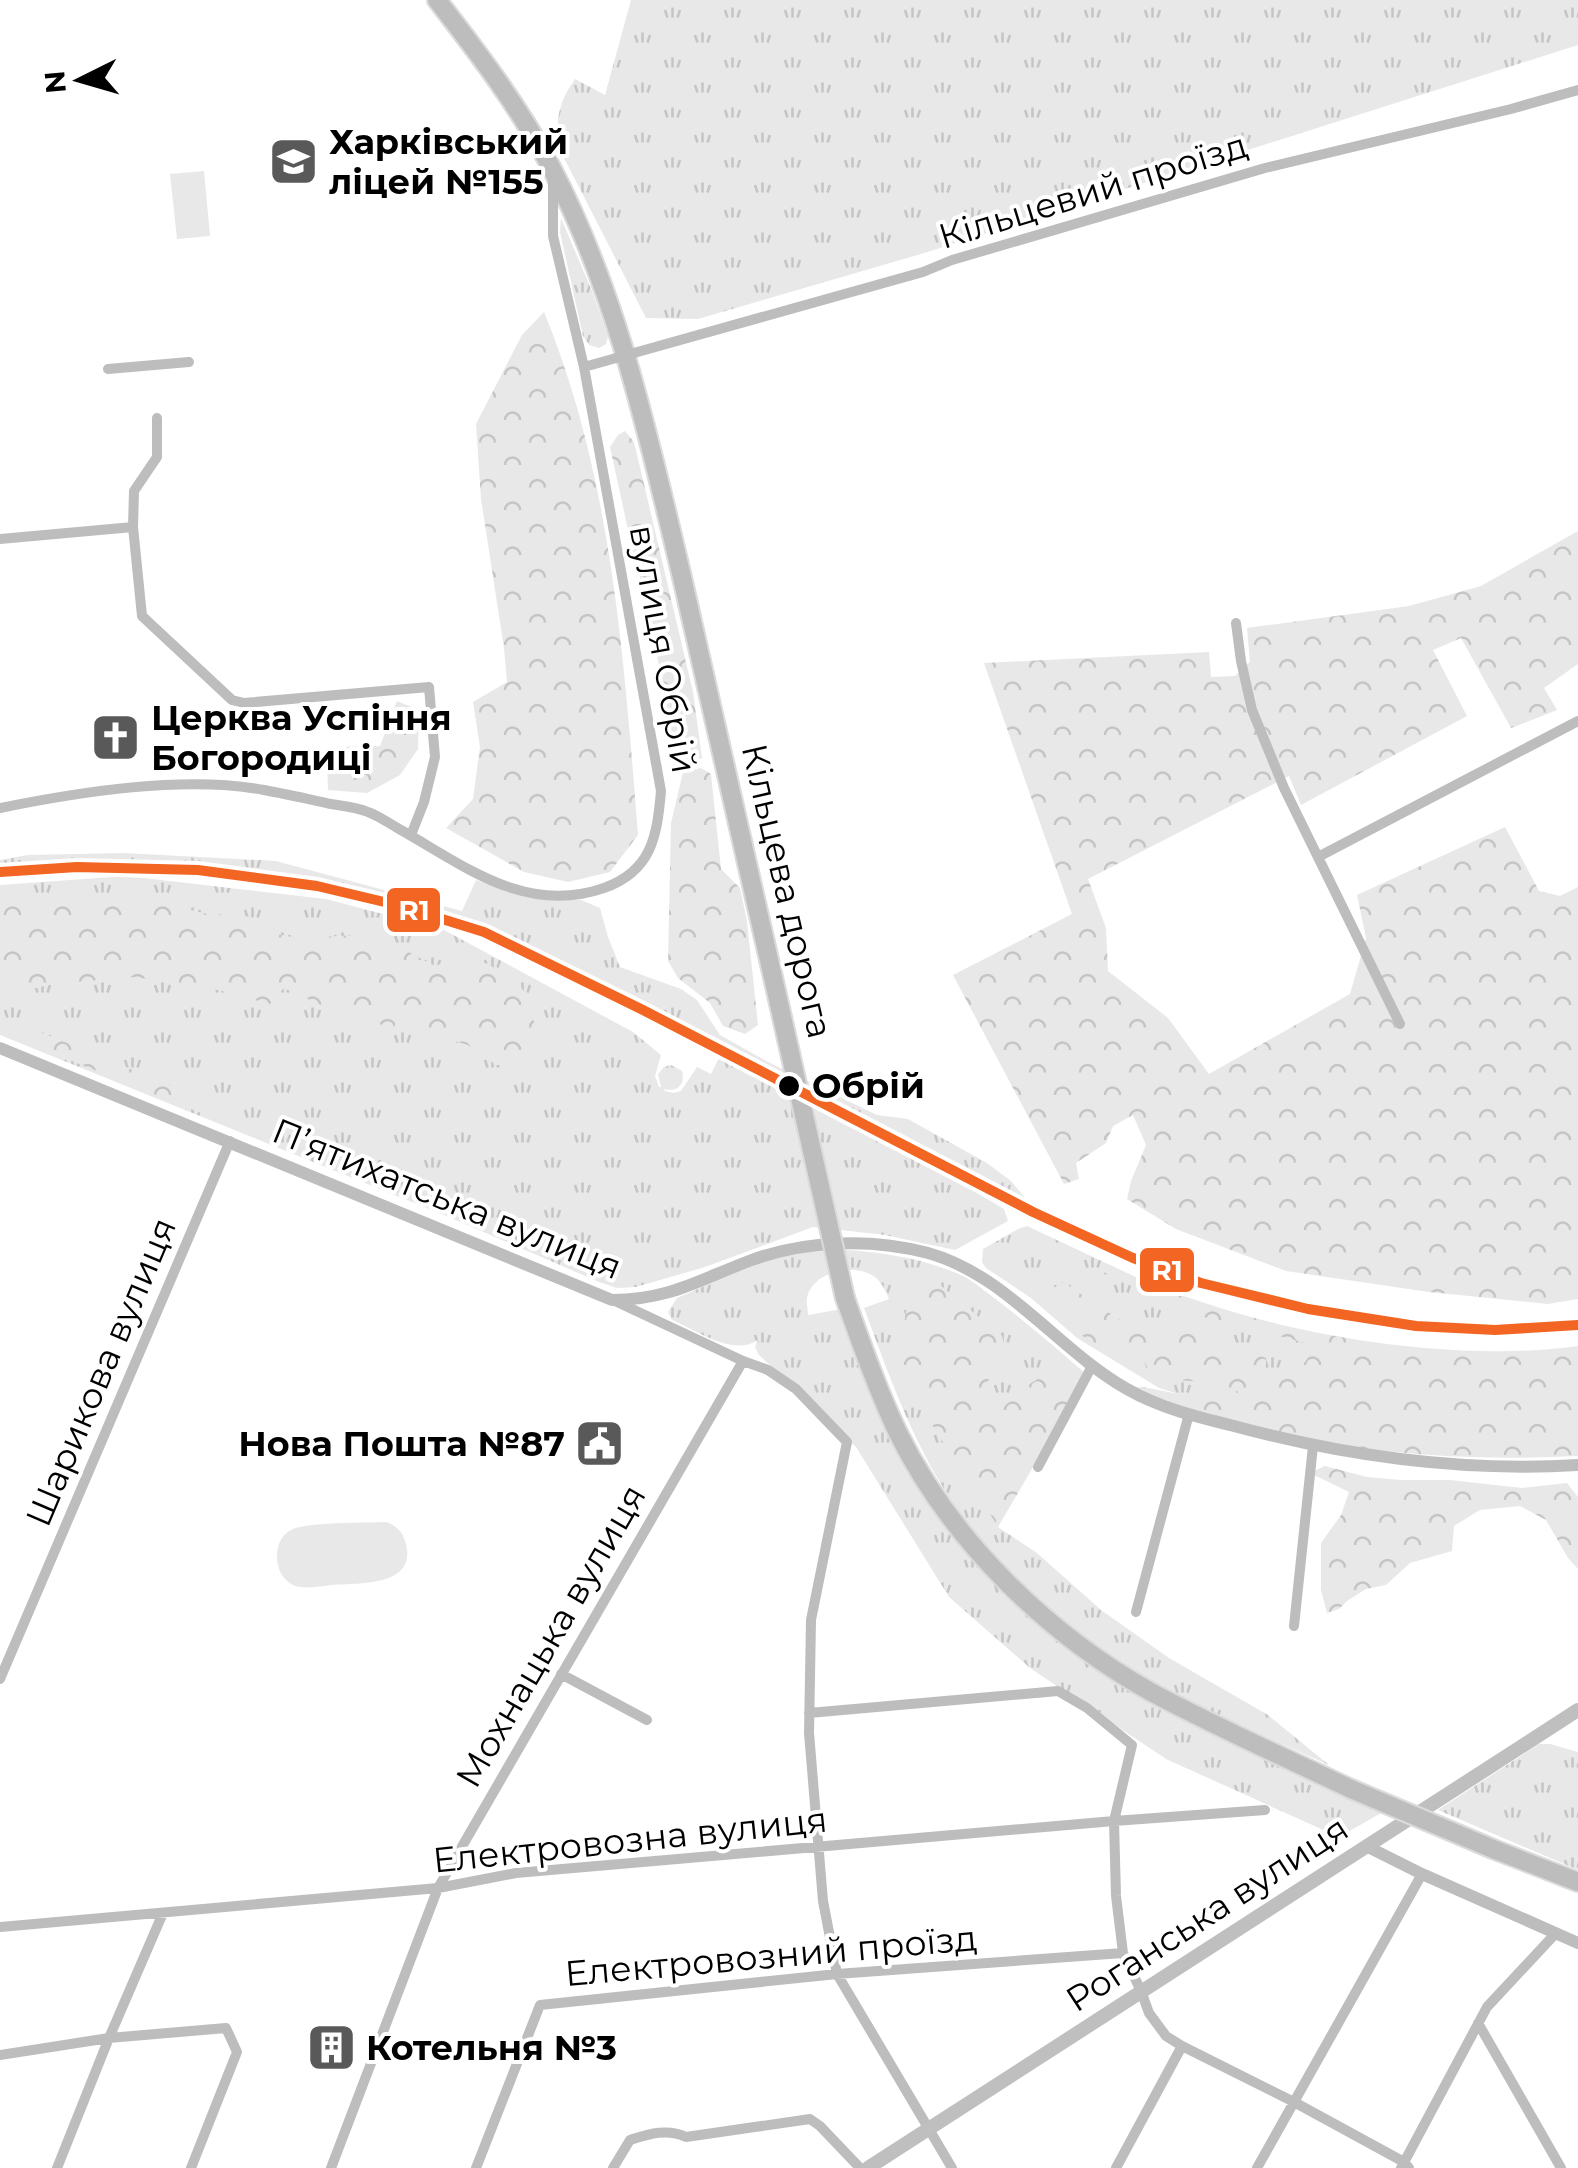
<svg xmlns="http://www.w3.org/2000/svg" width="1578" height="2168" font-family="Montserrat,sans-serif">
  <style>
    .grass { fill: url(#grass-tufts) }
    .forest { fill: url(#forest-crowns) }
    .green { fill: #e8e8e8 }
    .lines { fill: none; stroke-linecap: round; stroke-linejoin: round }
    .trunk-casing { stroke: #dbdbdb; stroke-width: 22 }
    .minor { stroke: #bdbdbd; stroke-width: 10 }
    .tertiary { stroke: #bdbdbd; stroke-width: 12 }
    .secondary { stroke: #bfbfbf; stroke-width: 14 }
    .trunk { stroke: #bdbdbd; stroke-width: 18 }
    .trunk-bridge-casing { stroke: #dbdbdb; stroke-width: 22; stroke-linecap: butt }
    .trunk-bridge { stroke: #bdbdbd; stroke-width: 18 }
    .rail-1-casing { stroke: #fff; stroke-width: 18 }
    .rail-1 { stroke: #f26522; stroke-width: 10 }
    .stop-dot { fill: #000; stroke: #fff; stroke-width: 4 }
    .labels { text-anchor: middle; stroke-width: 8; stroke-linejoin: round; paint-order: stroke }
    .poi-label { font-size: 35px; font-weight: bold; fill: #000; stroke: #fff; text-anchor: start }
    .street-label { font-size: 35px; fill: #000; stroke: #fff }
    .stop-label { font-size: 35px; font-weight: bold; fill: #000; stroke: #fff; text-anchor: start }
    .line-badge { stroke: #fff; stroke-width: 4 }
    .badge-label { font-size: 28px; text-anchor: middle; font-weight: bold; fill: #fff }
  </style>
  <defs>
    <pattern id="grass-tufts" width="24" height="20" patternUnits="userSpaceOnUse" patternTransform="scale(2.5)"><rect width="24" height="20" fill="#e8e8e8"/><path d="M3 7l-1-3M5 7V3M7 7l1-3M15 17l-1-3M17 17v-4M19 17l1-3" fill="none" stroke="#c5c5c5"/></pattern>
    <pattern id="forest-crowns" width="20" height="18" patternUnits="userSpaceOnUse" patternTransform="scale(2.5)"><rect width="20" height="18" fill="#e8e8e8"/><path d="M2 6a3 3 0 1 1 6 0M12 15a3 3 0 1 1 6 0" fill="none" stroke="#c5c5c5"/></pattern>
  </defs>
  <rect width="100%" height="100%" fill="#fff"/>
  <!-- grass -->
  <path class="grass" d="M631,0H1578V45L921,254L698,319L646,318L561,152C554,123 558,103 575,79L605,95Z
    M561,218L592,291L608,336L606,344L599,348L589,345L583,336L560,232Z
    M124,853L276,861L462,911L476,880L526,897L581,900L600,908L608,937L620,967L681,989L697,1000L720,1035L766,1061L877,1115L908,1119L987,1163L1011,1181L1035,1210L606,989L498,935L444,916L373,894L260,874L174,867L80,864L0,871V860L28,855Z
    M126,876L326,899L444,930L633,1032L661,1055L655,1076L659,1087H661L658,1074L664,1067L671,1065L682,1071C686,1084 677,1093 664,1089L665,1091L673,1093L681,1091L697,1067L711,1074L719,1058L977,1193L1004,1209L1008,1221L955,1250L885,1235L813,1227L705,1267L636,1287L617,1288L599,1282L449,1217L0,1035V885Z
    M1027,1226L1189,1302L1314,1345L1365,1412H1236L1159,1388L1077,1338L1031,1298L986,1268L982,1262L983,1249L1018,1229Z
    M820,1249C868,1250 921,1256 965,1277C976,1283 987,1293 997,1300C1028,1324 1058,1349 1087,1375L1083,1383L1048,1373L998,1527L1037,1553L1101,1610L1169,1658L1268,1715L1329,1765C1264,1736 1198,1708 1137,1672C1074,1635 1004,1572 961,1514C916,1453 890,1378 864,1308L889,1299C886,1292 882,1283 876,1278C857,1262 812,1271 807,1298C806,1304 808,1309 808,1315L842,1309L911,1470L1062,1640L1383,1812L1339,1837L1166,1759L1030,1668L949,1597L856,1447L759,1355L755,1347L758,1340C733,1357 696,1330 672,1320L668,1312L677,1298L755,1264L773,1257Z
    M1539,1744H1550L1578,1752V1870L1438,1810Z"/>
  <!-- forest -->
  <path class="forest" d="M544,312C612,477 624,659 638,835L610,872L568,882L524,872L446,828L473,799L480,747L473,702L507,682L504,648L481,499L476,424L522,335Z
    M625,431L634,442L693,692L702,758L687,765L675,762L650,614L632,548L610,447L618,435Z
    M1578,531V664L1544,688L1557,710L1511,728L1461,638L1433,650L1467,716L1301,805L1289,776L1088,879L1106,928L1108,971L1168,1018L1209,1074L1350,994L1366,938L1357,895L1505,827L1539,891L1560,896L1578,887V1299L1548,1304L1429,1292L1286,1271L1176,1229L1127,1199L1131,1181L1146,1145L1133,1115L1113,1126L1106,1143L1076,1163L1079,1179L1064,1184L953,975L1072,914L984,663L1209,652L1211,677L1235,676L1250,662L1247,628L1409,606L1481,586Z
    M397,701L419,710L418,749L400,775L367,793L328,790L327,764L339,747L380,746Z
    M701,768L711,774L721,869L740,888L747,921L758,1025L745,1034L723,1026L710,1003L678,978L668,961L671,823L683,772Z
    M59,895L75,904L106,901H154L207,914L239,915L255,918L268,932L296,938L359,935L399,947L435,966L451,960L470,973L486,963L518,983L529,999L535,1027L530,1048L512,1065H496L468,1045L438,1036L402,1014L393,1028L332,1010L284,988L270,1004L218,990L135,977L51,984L1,998L4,1017L218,1105L216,1119L0,1032V897Z
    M1097,1271C1150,1282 1199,1303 1251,1317C1350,1344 1476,1360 1578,1346V1456C1460,1462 1352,1453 1237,1424C1213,1417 1187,1413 1163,1404C1151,1400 1140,1393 1129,1388L1144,1387L1246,1408L1239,1392C1212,1383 1188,1378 1160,1382L1149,1370L1142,1358L1123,1349L1110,1356L1091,1344L1077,1330L1072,1314L1052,1289L1063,1282L1123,1322L1147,1323L1164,1330L1196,1332L1266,1358V1370L1279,1377C1300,1371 1306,1364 1314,1345L1204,1317Z
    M925,1283L940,1285L1002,1336L1007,1358L989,1376L985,1405L1000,1410L1028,1385L1049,1372L1082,1383L998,1527L958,1461L940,1438L917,1399L899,1356L909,1293Z
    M1325,1466L1367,1477L1401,1480H1450L1522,1488L1567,1483L1578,1497V1569L1568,1558L1546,1520L1520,1506L1480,1510L1454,1526L1452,1551L1410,1563L1386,1585L1366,1589L1347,1601L1339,1609L1327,1613L1321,1590V1543L1341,1515L1349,1492L1310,1473Z"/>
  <!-- green -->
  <path class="green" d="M204,171L210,236L177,239L170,174Z
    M386,1522C397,1526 403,1532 406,1544C417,1587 358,1583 332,1585C320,1586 304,1590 293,1585C272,1575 271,1538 293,1529C310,1522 365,1523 386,1522Z"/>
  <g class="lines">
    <defs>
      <path id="trunk" d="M437,0C479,54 520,108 552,169C618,296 648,435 681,573C715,721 749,869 782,1017
        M845,1298C861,1343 877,1389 898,1433C951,1540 1047,1634 1151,1692C1216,1727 1284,1757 1351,1789
        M1493,1849L1578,1882"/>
    </defs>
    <!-- trunk casing -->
    <use href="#trunk" class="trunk-casing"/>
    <!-- minor -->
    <path class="minor" d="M584,367L923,272L952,260L1265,168L1511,109L1578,90
      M108,369L189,362
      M133,527L134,491L157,457V418
      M0,539L133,527L142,616L232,700L244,703L429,687L435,757L424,802L411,835
      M1236,623L1241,661L1252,710L1284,788L1400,1024
      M0,808C79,792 185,775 264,790C286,794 308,799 331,804C343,806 356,807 368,812C379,816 390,824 401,830C466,867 526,915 604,888C652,871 657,836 661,791L584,367L553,236V179
      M1318,857L1578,721
      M615,1301L743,1361L768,1370L796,1389L847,1442L811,1620L809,1733L823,1901L837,1974L952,2168
      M1038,1467L1092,1366
      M1136,1612L1189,1414
      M1294,1626L1313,1446
      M561,1674L647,1720
      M0,1679L230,1141
      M809,1713L1058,1691L1087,1708L1132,1745L1114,1821L1116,1896L1123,1953L1141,1991L1149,2013L1166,2036L1182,2046L1294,2102L1404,2162L1409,2168
      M0,1927L438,1888L516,1873L1114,1821L1265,1810
      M1478,2023L1561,2168
      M0,2055L109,2038L226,2028L237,2052L191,2168
      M57,2168L109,2038L163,1913
      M331,2168L438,1888L743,1361
      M476,2168L540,2005L837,1974L1123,1953
      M613,2168L630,2140C649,2134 667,2128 686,2137L810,2119L820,2126L860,2168
      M1116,2168L1182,2046
      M1257,2168L1422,1874
      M1401,2168L1487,2007L1556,1933"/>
    <!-- tertiary -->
    <path class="tertiary" d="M0,1048L612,1300C668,1300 699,1280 749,1261C805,1240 871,1238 928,1253C1007,1275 1058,1350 1127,1389C1160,1408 1197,1417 1234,1426C1345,1456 1463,1472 1578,1465
      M1368,1847L1422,1874L1578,1943"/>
    <!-- secondary -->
    <path class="secondary" d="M868,2168L1578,1710"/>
    <!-- trunk -->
    <use href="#trunk" class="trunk"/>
    <defs>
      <path id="trunk-bridge" d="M782,1017L845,1298
        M1351,1789L1493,1849"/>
    </defs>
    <!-- trunk-bridge casing -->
    <use href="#trunk-bridge" class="trunk-bridge-casing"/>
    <!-- trunk-bridge -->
    <use href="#trunk-bridge" class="trunk-bridge"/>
    <defs>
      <path id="rail-1" d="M0,872L77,867L198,870L317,886L397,905L484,932L643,1010L1033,1212L1133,1258L1201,1283L1308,1309L1416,1326L1495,1330L1578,1325"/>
    </defs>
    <!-- rail-1 casing -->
    <use href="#rail-1" class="rail-1-casing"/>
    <!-- rail-1 -->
    <use href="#rail-1" class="rail-1"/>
  </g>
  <!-- icons -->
  <defs>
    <symbol id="school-square" viewBox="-11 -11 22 22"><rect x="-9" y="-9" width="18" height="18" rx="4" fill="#595959" stroke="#fff"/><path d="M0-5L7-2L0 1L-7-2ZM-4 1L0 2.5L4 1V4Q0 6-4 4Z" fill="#fff"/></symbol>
    <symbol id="church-square" viewBox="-11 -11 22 22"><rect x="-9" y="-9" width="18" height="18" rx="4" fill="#595959" stroke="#fff"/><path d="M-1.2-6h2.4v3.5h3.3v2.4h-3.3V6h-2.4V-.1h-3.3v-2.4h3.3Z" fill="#fff"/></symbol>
    <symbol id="civic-square" viewBox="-11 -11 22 22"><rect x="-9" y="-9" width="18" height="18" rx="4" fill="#595959" stroke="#fff"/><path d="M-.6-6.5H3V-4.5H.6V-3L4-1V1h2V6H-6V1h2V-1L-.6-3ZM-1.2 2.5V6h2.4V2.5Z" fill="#fff"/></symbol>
    <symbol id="building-square" viewBox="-11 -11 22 22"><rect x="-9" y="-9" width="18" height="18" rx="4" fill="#595959" stroke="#fff"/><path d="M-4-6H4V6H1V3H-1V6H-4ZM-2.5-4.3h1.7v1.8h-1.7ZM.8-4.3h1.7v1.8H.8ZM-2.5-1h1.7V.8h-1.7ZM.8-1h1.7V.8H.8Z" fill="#fff"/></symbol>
  </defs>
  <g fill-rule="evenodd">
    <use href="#school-square" x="266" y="134" width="55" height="55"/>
    <use href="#church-square" x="88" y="710" width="55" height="55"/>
    <use href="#civic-square" x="572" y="1416" width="55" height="55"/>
    <use href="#building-square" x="304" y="2020" width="55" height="55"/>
  </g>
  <!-- markers -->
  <circle class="stop-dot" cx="789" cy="1086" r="12"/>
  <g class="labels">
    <!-- poi labels -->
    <g class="poi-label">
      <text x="329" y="154">Харківський<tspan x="329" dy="40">ліцей №155</tspan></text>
      <text x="151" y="730">Церква Успіння<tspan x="151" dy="40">Богородиці</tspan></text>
      <text x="565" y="1456" text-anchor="end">Нова Пошта №87</text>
      <text x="366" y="2060">Котельня №3</text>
    </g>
    <!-- street labels -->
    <g class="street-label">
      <text transform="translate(1093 191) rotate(-17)" y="12">Кільцевий проїзд</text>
      <text transform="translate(663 649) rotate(80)" y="12">вулиця Обрій</text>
      <text transform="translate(787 891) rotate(77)" y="12">Кільцева дорога</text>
      <text transform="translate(447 1199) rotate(22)" y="12">П’ятихатська вулиця</text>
      <text transform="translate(101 1372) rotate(-67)" y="12">Шарикова вулиця</text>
      <text transform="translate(551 1636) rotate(-60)" y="12">Мохнацька вулиця</text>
      <text transform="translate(630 1840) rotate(-6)" y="12">Електровозна вулиця</text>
      <text transform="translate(1207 1914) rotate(-33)" y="12">Роганська вулиця</text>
      <text transform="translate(771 1956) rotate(-5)" y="12">Електровозний проїзд</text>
    </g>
    <!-- stop labels -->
    <g class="stop-label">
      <text x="812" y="1098">Обрій</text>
    </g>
  </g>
  <g class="line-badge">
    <rect x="385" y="886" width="57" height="48" rx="10" fill="#f26522"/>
    <rect x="1138" y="1246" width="58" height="48" rx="10" fill="#f26522"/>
  </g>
  <g class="badge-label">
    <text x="414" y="920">R1</text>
    <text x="1167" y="1280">R1</text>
  </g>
  <!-- north arrow -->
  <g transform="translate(80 80) rotate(265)" stroke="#ffffff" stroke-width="8" paint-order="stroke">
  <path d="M0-8L18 38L0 25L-18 38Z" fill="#000000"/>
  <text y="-15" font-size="28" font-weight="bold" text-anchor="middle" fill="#000000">N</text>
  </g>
</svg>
